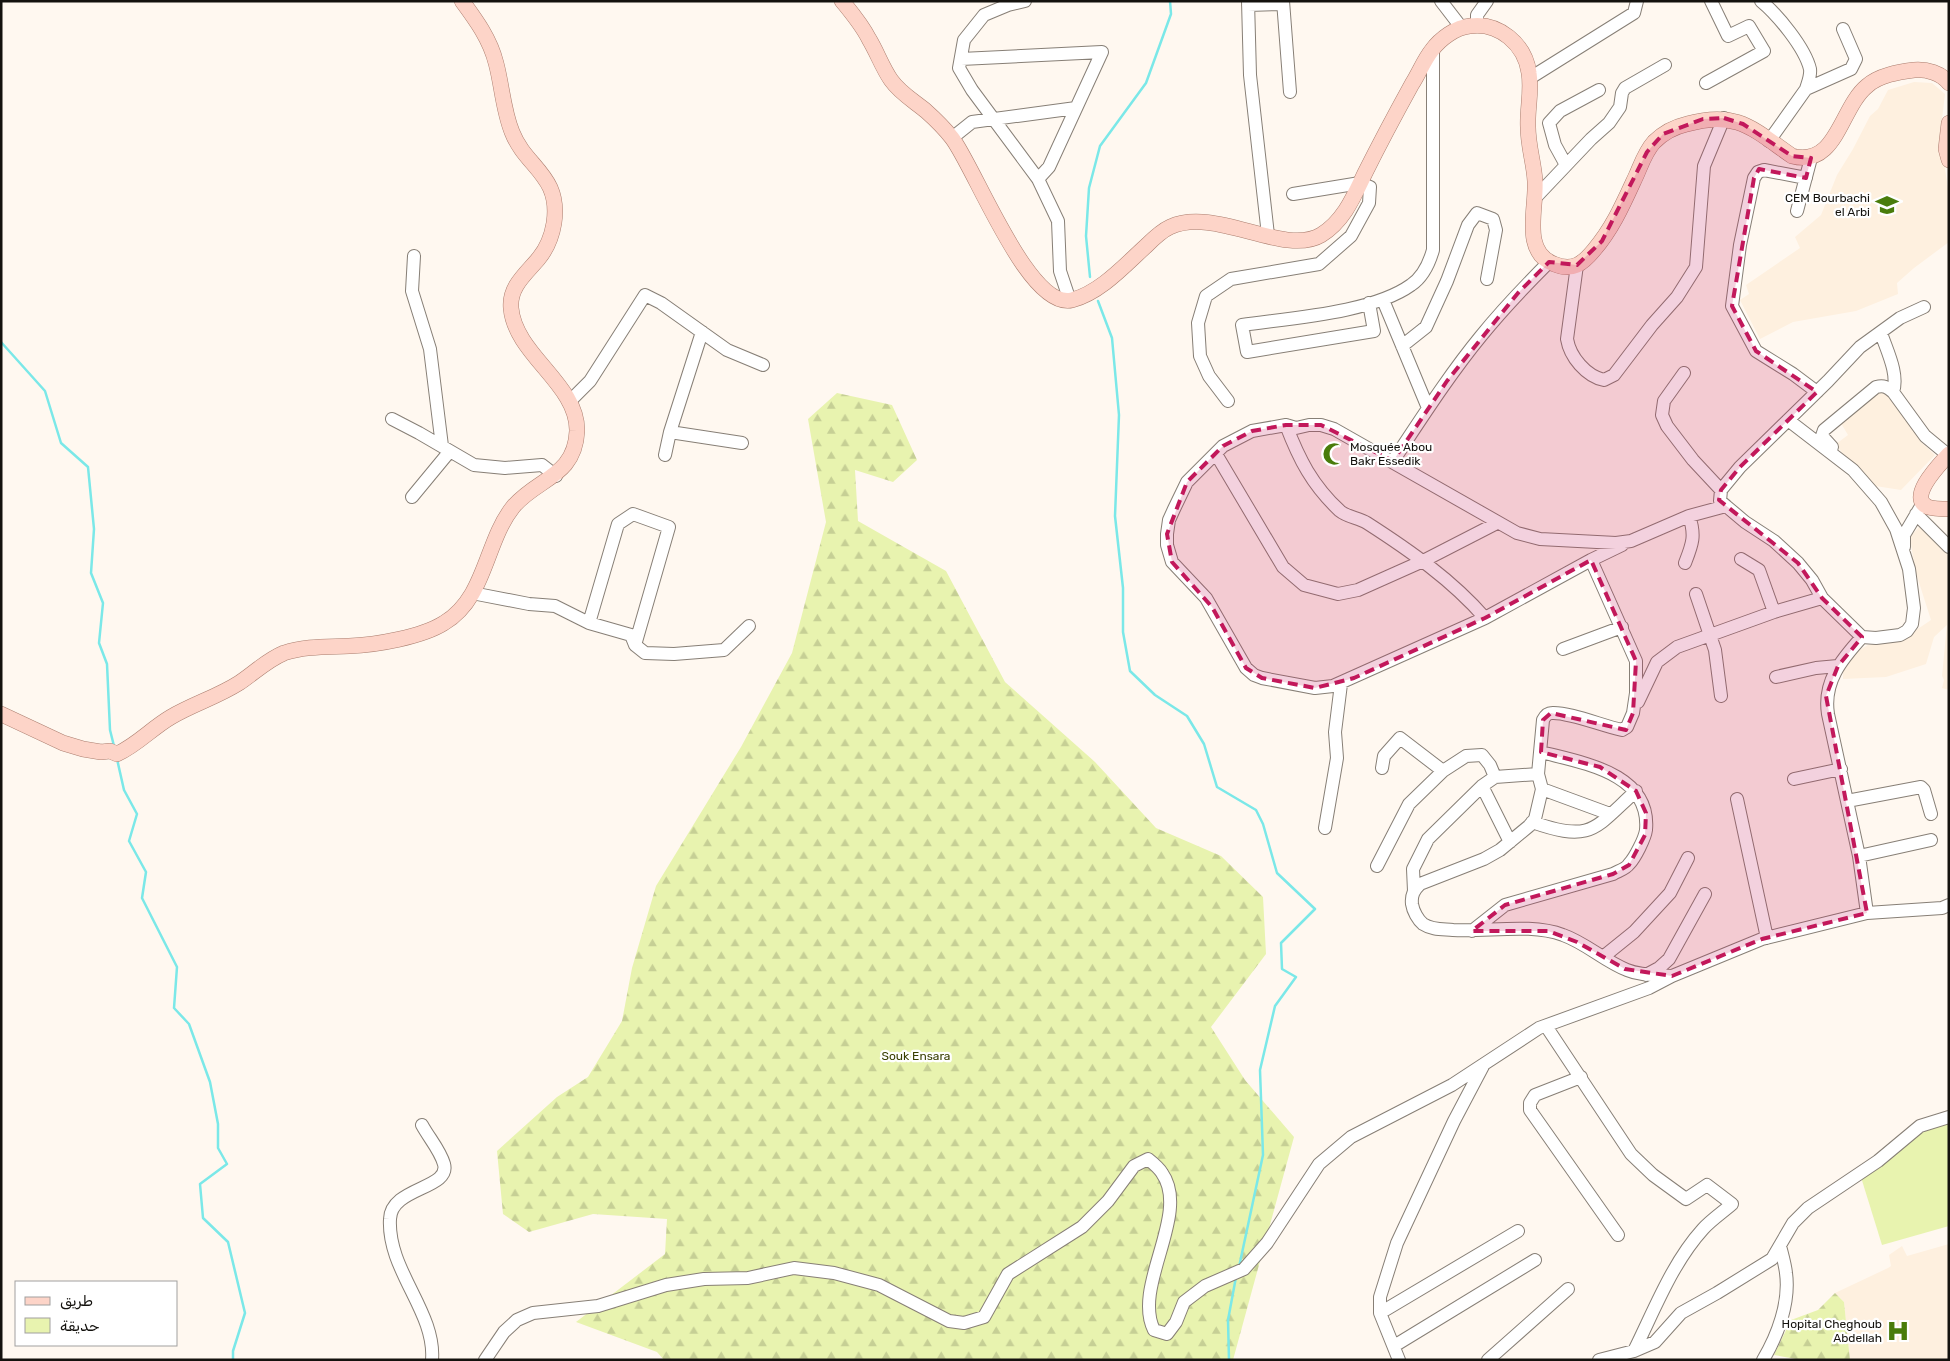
<svg xmlns="http://www.w3.org/2000/svg" width="1950" height="1361" font-family="Rubik,'Noto Naskh Arabic',sans-serif">
  <style>
    .built { fill: #fef0df }
    .forest { fill: url(#forest-firs) }
    .park { fill: #e8f3af }
    .lines { fill: none; stroke-linecap: round; stroke-linejoin: round }
    .stream { stroke: #7be8e8; stroke-width: 2.5 }
    .minor-casing { stroke: #877f76; stroke-width: 14 }
    .major-casing { stroke: #ab7e6f; stroke-width: 16 }
    .minor { stroke: #fff; stroke-width: 12 }
    .major { stroke: #fdd4c8; stroke-width: 15 }
    .marked { fill: #c2185b; fill-opacity: 0.2; stroke: #c2185b; stroke-width: 4; stroke-dasharray: 10 6; stroke-linejoin: round }
    .labels { text-anchor: middle; stroke-width: 4.5; stroke-linejoin: round; paint-order: stroke }
    .poi-label { font-size: 12px; fill: #14120e; stroke: #fff; text-anchor: end }
    .park-label { font-size: 12px; fill: #393f02; stroke: #fff }
  </style>
  <defs>
    <pattern id="forest-firs" width="22" height="20" patternUnits="userSpaceOnUse" patternTransform="scale(1.25)"><rect width="22" height="20" fill="#e8f3af"/><path d="M5 1l3.5 6h-7zM16 11l3.5 6h-7z" fill="#c6cf95"/></pattern>
  </defs>
  <rect width="100%" height="100%" fill="#fff8f0"/>
  <!-- built -->
  <path class="built" d="M1914,82L1932,83L1945,94L1940,136L1949,195V242L1914,268L1897,283L1898,294L1856,311L1793,322L1760,339L1740,300L1749,294L1746,285L1800,248L1795,237L1821,215L1837,175L1853,149L1870,116L1878,109L1888,90Z
    M1881,389L1892,398L1921,442L1935,455L1901,490L1869,485L1851,466L1836,444L1848,435L1839,420Z
    M1920,526L1949,556V690L1942,688L1944,680L1942,676L1947,625L1934,637L1926,664L1886,677L1843,679V671L1851,655L1868,645L1903,639L1931,620L1915,570L1910,537Z
    M1949,1244V1360H1850L1844,1302L1835,1293L1888,1268L1891,1266L1889,1255L1902,1246L1907,1256Z"/>
  <!-- forest -->
  <path class="forest" d="M837,393L892,405L917,460L893,482L855,470L858,521L946,571L1005,682L1095,762L1156,828L1221,856L1263,897L1266,954L1211,1027L1245,1080L1294,1137L1233,1360H664L657,1352L576,1322L665,1254L667,1219L593,1214L529,1232L503,1214L497,1151L557,1097L588,1077L622,1021L632,968L656,886L741,747L792,653L826,522L808,419Z
    M1835,1293L1844,1302L1850,1360H1801L1774,1355L1791,1320L1818,1310Z"/>
  <!-- park -->
  <path class="park" d="M1949,1119V1226L1882,1245L1860,1174L1923,1127Z"/>
  <g class="lines">
    <!-- stream -->
    <path class="stream" d="M1090,277L1086,236L1089,188L1100,146L1146,83L1171,14L1170,1
      M1098,301L1112,338L1119,415L1115,516L1123,588V632L1130,671L1155,695L1187,716L1204,744L1217,787L1256,810L1263,824L1277,873L1315,909L1281,943L1282,969L1296,977L1275,1006L1260,1070L1263,1155L1239,1267
      M1,342L45,391L61,443L88,467L94,529L91,573L103,603L99,643L107,664L110,730L114,746
      M117,759L124,790L137,814L129,841L146,872L142,898L177,967L174,1008L189,1024L210,1082L218,1124V1148L227,1164L200,1184L203,1218L228,1242L245,1313L233,1351V1360
      M1229,1360L1228,1320L1236,1277"/>
    <defs>
      <path id="minor" d="M1248,1L1250,75L1268,235
        M1283,1L1290,92
        M1441,1L1461,27
        M1761,1C1778,15 1805,48 1810,69C1811,76 1808,82 1806,89L1769,141
        M1248,5L1283,4
        M1477,25V15L1487,1
        M961,59L1102,52L1049,167L1038,179L972,90L959,68L964,40L984,15L1008,5L1025,1
        M1530,78L1634,13L1637,1
        M1706,83L1764,51L1749,26L1728,36L1711,1
        M1806,89L1851,69L1856,59L1843,29
        M952,138L972,122L1076,108
        M1566,165L1555,145L1549,123L1560,111L1599,90
        M1806,178L1764,170L1758,172L1754,178L1740,245L1732,306L1756,351L1793,374L1817,392
        M1038,179L1058,221L1060,271L1070,301
        M1535,198L1591,139L1609,123L1620,107L1622,93L1625,88L1665,65
        M1797,211L1811,158
        M414,256L412,291L430,349L442,446
        M1577,265L1567,339C1570,357 1586,376 1604,380L1614,375L1652,325L1677,297L1696,267L1704,166L1724,118
        M1383,300L1428,408
        M1369,303L1374,331L1247,352L1242,325C1290,318 1372,313 1411,285C1423,277 1429,264 1433,250V48
        M1881,333C1887,351 1899,374 1893,392
        M1402,346L1426,327L1447,281L1468,225L1477,213L1493,219L1496,230L1487,279
        M1684,373L1664,401L1662,415L1667,426L1693,460L1721,490
        M1228,401L1209,376L1200,356L1198,323L1206,296L1231,279L1319,264L1351,236L1369,203L1370,187L1360,183L1293,194
        M569,402L590,381L645,295L661,303L727,350L763,365
        M392,419L419,433L474,465L505,468L542,465L556,476
        M1286,425C1299,459 1312,485 1340,511C1347,517 1359,518 1367,523C1409,550 1452,580 1485,618L1591,560L1622,545
        M670,432L742,443
        M1832,447L1822,436L1824,430L1876,387C1884,385 1887,387 1893,392L1925,436L1948,455
        M1216,454L1283,567L1304,585L1338,594L1358,590L1423,561L1497,523
        M665,455L670,432L702,332
        M1393,461C1421,419 1449,375 1481,336C1502,310 1525,286 1549,262
        M412,497L450,451
        M1726,506L1720,501L1721,490L1740,467L1828,381L1860,347L1900,318L1924,307
        M1916,514L1949,547
        M1904,547V535L1923,503
        M1741,559L1759,570L1774,612
        M1591,560L1636,661V693L1633,713L1627,727L1622,730C1603,726 1569,712 1552,713C1547,713 1545,716 1543,720L1538,774L1542,789L1535,819L1529,826L1500,850L1484,859L1420,884C1414,890 1411,895 1412,904C1413,911 1418,920 1423,924C1432,930 1443,929 1453,930C1488,932 1531,923 1563,935C1586,943 1604,961 1627,970C1641,976 1657,975 1672,976
        M1685,563C1692,545 1696,536 1689,516
        M472,593L529,604L555,606L589,623L631,635L635,645L645,653L674,654L724,650L749,626
        M1696,594L1715,650L1721,696
        M1485,618L1333,686L1315,688L1262,678L1254,675L1246,668L1206,598L1172,562L1167,545V534L1169,520L1174,509L1187,482L1223,446L1252,431L1286,425L1296,428L1309,425H1321L1334,429L1517,533L1540,539L1616,543L1631,541L1689,516L1726,506L1745,522L1774,541L1798,563L1812,580L1822,598L1862,637L1876,638L1900,635L1907,631L1912,624L1914,608L1909,569L1896,529L1881,502L1853,470L1788,420
        M589,623L618,524L633,514L669,527L635,645
        M1862,637C1841,660 1823,682 1828,714L1859,856L1867,913
        M1563,649L1622,627
        M1776,677L1816,668L1838,666
        M1638,702L1657,662L1677,647L1774,612L1822,598
        M1382,768L1384,756L1400,738L1443,771
        M1794,779L1841,769
        M1482,786L1510,842
        M1542,789L1610,814
        M1737,799L1767,938
        M1847,801L1921,787L1924,790L1931,814
        M1532,822C1592,843 1594,829 1636,791
        M1325,828L1337,758L1335,732L1341,684
        M1859,856L1931,840
        M1377,866L1409,804L1443,771L1466,756L1482,755L1490,765L1495,777
        M1414,891L1413,869L1428,839L1482,786L1495,777L1538,774
        M1472,931L1505,905L1613,874C1618,871 1626,869 1629,864C1635,858 1645,838 1646,830C1651,773 1583,763 1541,752
        M1603,957L1634,932L1670,893L1688,858
        M1646,975L1659,968L1669,959L1705,894
        M1546,1026L1631,1154L1653,1175L1686,1199L1707,1185L1732,1204C1723,1212 1711,1220 1703,1229C1672,1263 1654,1311 1634,1351
        M1581,1077L1535,1095L1530,1103V1110L1618,1235
        M422,1125C429,1138 440,1150 444,1164C451,1189 391,1187 390,1219C387,1270 436,1312 432,1360
        M1380,1313L1518,1231
        M1394,1346L1535,1260
        M485,1360L504,1332L517,1320L533,1313L598,1306L666,1285L704,1279L748,1278L794,1268L834,1273L879,1285L949,1321L964,1323L984,1317L1008,1274L1082,1227L1108,1201L1134,1166L1148,1159C1153,1163 1159,1168 1162,1173C1191,1214 1132,1286 1154,1330L1167,1334L1176,1322L1184,1302L1205,1286L1244,1269L1267,1243L1319,1164L1351,1137L1452,1085L1539,1028L1649,988L1672,976L1762,939L1867,913L1942,908L1949,905
        M1399,1360L1380,1313V1297L1397,1243L1454,1121L1483,1066
        M1488,1360L1568,1289
        M1599,1360L1634,1351L1655,1342L1681,1313L1717,1293L1772,1259L1793,1223L1808,1208L1878,1161L1920,1126L1949,1117
        M1763,1360C1778,1335 1790,1302 1786,1273C1785,1264 1782,1254 1780,1246"/>
      <path id="major" d="M842,1C852,13 862,25 869,39C877,52 882,67 891,80C900,93 914,101 926,111C935,119 945,129 952,138C975,168 1029,311 1072,300C1100,293 1125,265 1146,246C1153,239 1161,231 1170,227C1215,206 1284,257 1321,235C1344,221 1354,196 1365,173C1380,143 1396,113 1412,84C1419,73 1424,60 1432,50C1440,39 1456,27 1470,26C1499,22 1525,44 1529,73C1532,91 1527,110 1528,127C1528,146 1534,163 1535,181C1537,207 1521,252 1554,264C1561,267 1570,268 1577,265C1584,262 1589,256 1594,250C1613,228 1624,202 1636,176C1641,165 1645,152 1654,142C1663,133 1674,127 1687,124C1737,110 1753,129 1792,156C1837,168 1840,108 1867,86C1879,75 1899,72 1914,70C1927,69 1941,73 1949,83
        M1949,123L1946,149L1949,160
        M1949,454C1941,463 1906,498 1928,507C1934,509 1942,509 1949,509
        M1,714L63,743L83,749L101,752L110,751L117,754C137,745 152,728 171,717C193,704 217,697 239,683C254,673 267,660 284,653C305,646 328,647 349,646C376,645 422,637 444,623C486,598 485,542 513,507C537,478 575,477 577,431C578,384 515,355 511,308C509,286 527,273 539,258C548,247 552,235 554,223C561,175 526,168 512,132C503,110 502,85 496,63C490,39 476,20 462,1"/>
    </defs>
    <!-- minor casing -->
    <use href="#minor" class="minor-casing"/>
    <!-- major casing -->
    <use href="#major" class="major-casing"/>
    <!-- minor -->
    <use href="#minor" class="minor"/>
    <!-- major -->
    <use href="#major" class="major"/>
  </g>
  <!-- marked area -->
  <path class="marked" d="M1724,118L1743,124L1792,156L1811,158L1806,178L1759,169L1754,178L1732,306L1756,351L1817,392L1740,467L1721,490L1719,500L1798,563L1822,598L1862,637L1838,666L1826,696L1867,913L1762,939L1672,976L1625,969L1577,942L1548,931H1472L1505,905L1613,874L1629,865L1645,835L1646,813L1636,791L1600,767L1541,752L1543,720L1551,713L1626,730L1633,713L1636,661L1591,560L1485,618L1354,678L1315,688L1262,678L1246,668L1212,607L1172,562L1167,534L1187,482L1223,446L1252,431L1286,425H1321L1393,461L1447,381L1518,293L1549,262L1577,265L1602,241L1647,152L1663,134L1703,119Z"/>
  <!-- icons -->
  <defs>
    <symbol id="school-bare" viewBox="-9 -9 18 18"><path d="M0-5L7-2L0 1L-7-2ZM-4 1L0 2.5L4 1V4Q0 6-4 4Z" fill="#497c0b" stroke="#fff" stroke-width="2.5" paint-order="stroke"/></symbol>
    <symbol id="mosque-bare" viewBox="-9 -9 18 18"><path d="M3.5-4.9A6 6 0 1 0 3.5 4.9A5 5 0 1 1 3.5-4.9Z" fill="#497c0b" stroke="#fff" stroke-width="2.5" paint-order="stroke"/></symbol>
    <symbol id="hospital-bare" viewBox="-9 -9 18 18"><path d="M-5-5h3v3.5h4V-5h3V5h-3V1.5h-4V5h-3Z" fill="#497c0b" stroke="#fff" stroke-width="2.5" paint-order="stroke"/></symbol>
  </defs>
  <g fill-rule="evenodd">
    <use href="#school-bare" x="1871" y="189" width="32" height="32"/>
    <use href="#mosque-bare" x="1318" y="438" width="32" height="32"/>
    <use href="#hospital-bare" x="1882" y="1315" width="32" height="32"/>
  </g>
  <g class="labels">
    <!-- poi labels -->
    <g class="poi-label">
      <text x="1870" y="202">CEM Bourbachi<tspan x="1870" dy="14">el Arbi</tspan></text>
      <text x="1350" y="451" text-anchor="start">Mosquée Abou<tspan x="1350" dy="14">Bakr Essedik</tspan></text>
      <text x="1882" y="1328">Hopital Cheghoub<tspan x="1882" dy="14">Abdellah</tspan></text>
    </g>
    <!-- park labels -->
    <g class="park-label">
      <text x="916" y="1060">Souk Ensara</text>
    </g>
  </g>
  <!-- border -->
  <rect width="1950" height="1361" fill="none" stroke="#14120e" stroke-width="5"/>
  <!-- legend -->
  <rect x="15" y="1281" width="162" height="65" fill="#ffffff" stroke="#a1a09f"/>
  <rect x="25" y="1297" width="25" height="8" fill="#fdd4c8" stroke="#a1a09f"/>
  <text x="60" y="1306" font-size="15" fill="#14120e">طريق</text>
  <rect x="25" y="1318" width="25" height="15" fill="#e8f3af" stroke="#a1a09f"/>
  <text x="60" y="1331" font-size="15" fill="#14120e">حديقة</text>
</svg>
